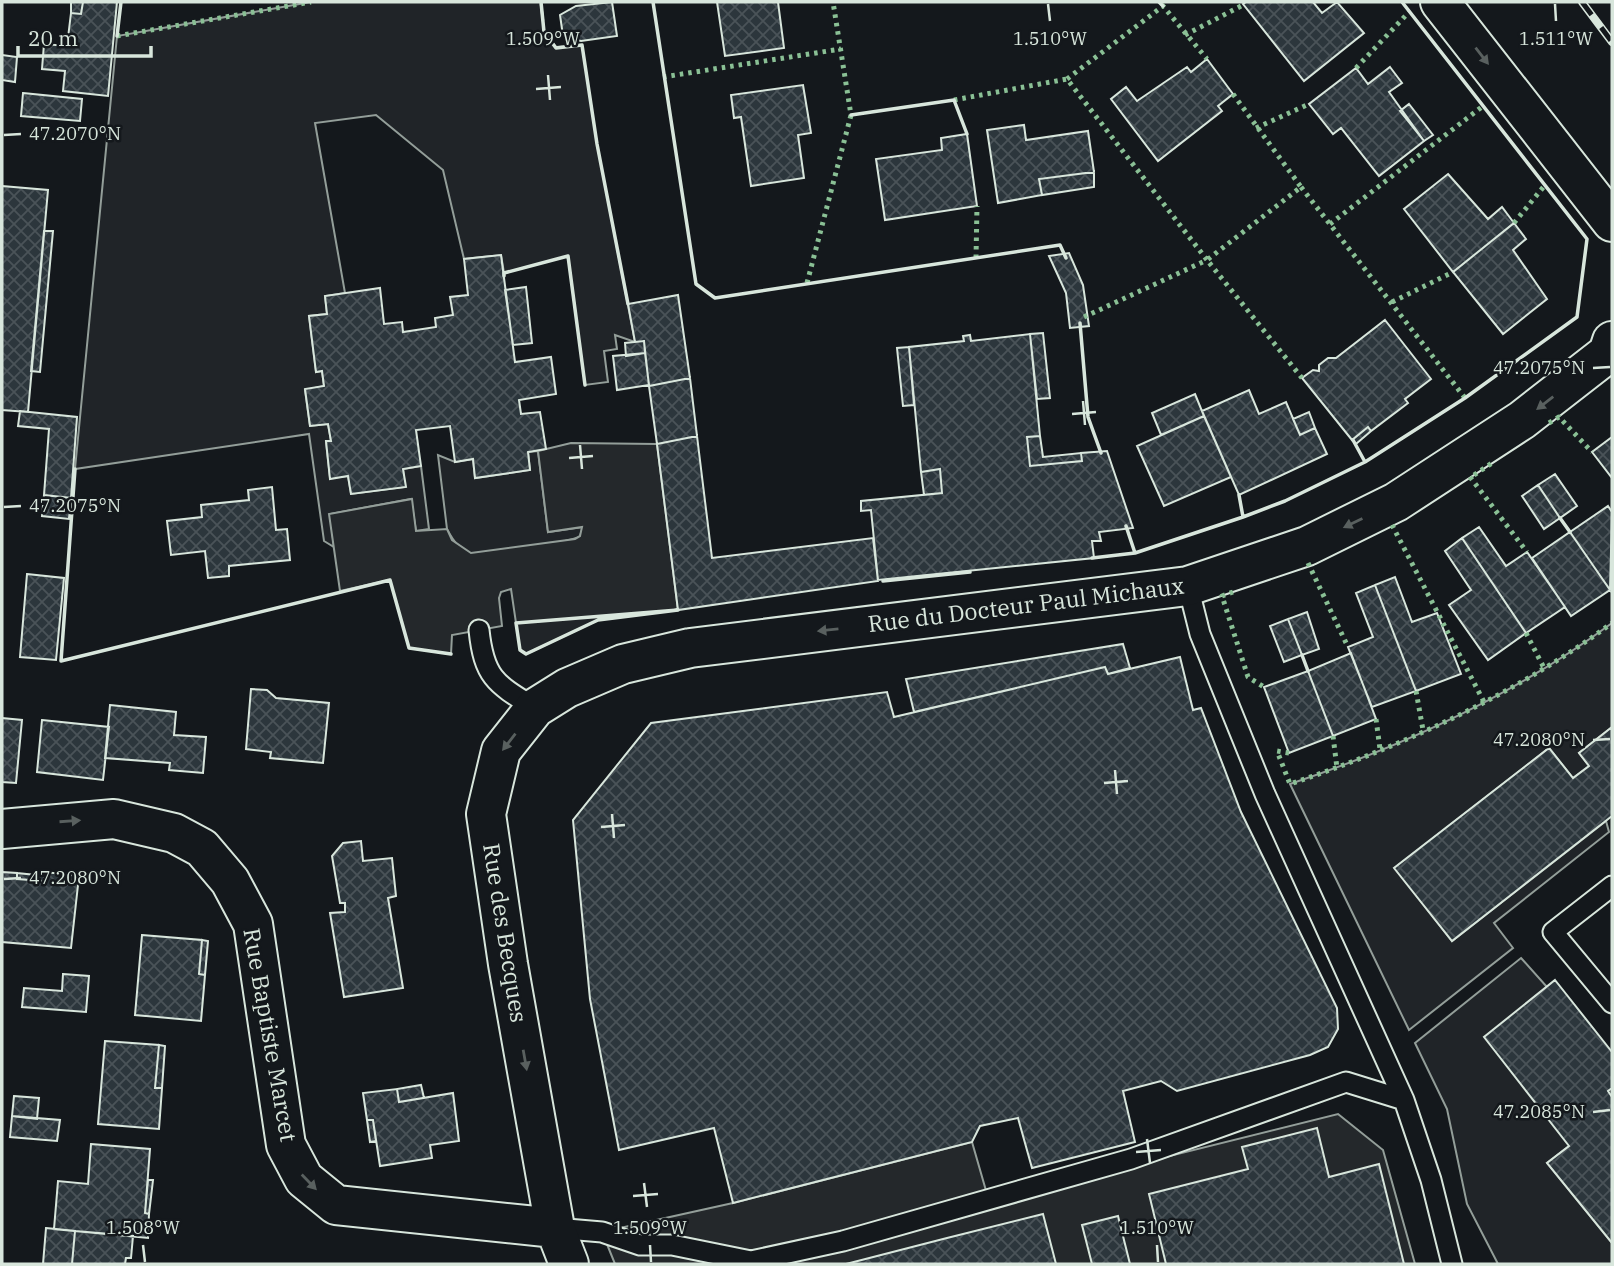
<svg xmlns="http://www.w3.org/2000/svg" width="1614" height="1266" font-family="'IBM Plex Serif',serif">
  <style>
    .green { fill: #202428; stroke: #939e99; stroke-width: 2 }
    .parking { fill: #24282b; stroke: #939e99; stroke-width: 2 }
    .building { fill: url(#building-cross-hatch); stroke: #d8e6dc; stroke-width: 2 }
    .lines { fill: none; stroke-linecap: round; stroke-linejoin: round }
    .lane-casing { stroke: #d8e6dc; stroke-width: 23 }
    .street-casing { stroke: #d8e6dc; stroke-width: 42 }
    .lane { stroke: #14181c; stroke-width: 19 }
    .street { stroke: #14181c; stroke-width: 38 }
    .rail-casing { stroke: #d8e6dc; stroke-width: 8 }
    .rail { stroke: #14181c; stroke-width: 5; stroke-dasharray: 16; stroke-linecap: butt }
    .hedge { stroke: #8ac095; stroke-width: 5; stroke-dasharray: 3.5 5; stroke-linecap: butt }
    .wall { stroke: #d8e6dc; stroke-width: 3.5 }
    .oneway { fill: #59605f }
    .ticks { fill: none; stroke: #d8e6dc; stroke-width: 2.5 }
    .labels { text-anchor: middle; stroke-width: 5; stroke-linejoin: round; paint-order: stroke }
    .street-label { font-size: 23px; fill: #d8e6dc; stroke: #14181c }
    .ticks-label { font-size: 18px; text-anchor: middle; fill: #d8e6dc; stroke: #14181c; stroke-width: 5; stroke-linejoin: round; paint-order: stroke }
  </style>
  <defs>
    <pattern id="building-cross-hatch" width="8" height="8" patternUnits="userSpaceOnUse" patternTransform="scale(1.75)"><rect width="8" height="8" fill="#2c363c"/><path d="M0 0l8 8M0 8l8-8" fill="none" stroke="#4a5358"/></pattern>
  </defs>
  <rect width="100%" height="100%" fill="#14181c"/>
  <!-- green -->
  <path class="green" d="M311,2H541L544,31L556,47L582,45L597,144L635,342L615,335L617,349L604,351L608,382L585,385L568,256L504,273L501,255L464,259L443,170L376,115L315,123L345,293L325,296L327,314L309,316L316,372L322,371L324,386L305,390L310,426L328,424L331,441L326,442L330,478L348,476L351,494L405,487L403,469L421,466L429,529L416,531L411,499L330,514L334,547L324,541L309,434L75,469L117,36Z
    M538,451L548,532L583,527L580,536C571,542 482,556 470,553C459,550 452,539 447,529L438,455L455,462L473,459L475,478L530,470L528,452Z
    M678,610L598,620L526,654L520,650L516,623Z
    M1612,623V727L1579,753L1589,766L1573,778L1549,748L1395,868L1452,941L1606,821L1609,832L1494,923L1513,948L1409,1030L1290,784C1403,746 1516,694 1612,623Z
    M1521,958L1547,987L1569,1146L1547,1163L1612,1243V1264H1498L1467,1204L1447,1109L1415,1043Z"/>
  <!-- parking -->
  <path class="parking" d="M571,443L657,444L678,610L516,623L511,589L501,592L499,598L502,626L452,635L451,654L409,648L390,580L340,591L329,514L412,499L416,531L447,529L452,540L471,553L575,539L580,536L582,527L548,532L538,451Z
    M1338,1114L1383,1150L1415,1264H615L602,1232L733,1203L972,1142L989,1201Z"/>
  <!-- building -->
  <path class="building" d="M71,2H83L81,14L71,13Z
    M83,2H117L108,96L63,91L65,71L42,69L44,44L67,46L71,13L81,14Z
    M612,2L617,36L581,41L563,36L560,15L576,6Z
    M717,2H778L784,48L725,56Z
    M1246,2H1313L1322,13L1337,2L1364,33L1304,81L1243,4Z
    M2,55L17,57L15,82L2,80Z
    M1207,59L1233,94L1218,106L1222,111L1158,161L1111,99L1126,87L1137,101L1187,67L1191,72Z
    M1390,67L1402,83L1389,92L1424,141L1379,176L1341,128L1333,134L1309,104L1356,68L1368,84Z
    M803,85L811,133L798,135L804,178L751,186L741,117L734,118L731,95Z
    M23,93L82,99L80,121L21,116Z
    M1409,104L1433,135L1424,141L1400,111Z
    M1024,125L1026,140L1088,131L1094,172L1039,179L1042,195L998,203L987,130Z
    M967,134L977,206L885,220L876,159L942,150L941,138Z
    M1094,172V187L1042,195L1039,179Z
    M1448,174L1488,219L1502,207L1514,223L1453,272L1404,209Z
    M2,186L48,190L28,412L2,410Z
    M1514,223L1526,239L1513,250L1547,299L1503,334L1453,272Z
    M44,231H53L40,372L31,371Z
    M1069,253L1083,285L1089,326L1070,328L1066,293L1049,256Z
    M501,255L515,362L551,357L556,394L519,400L521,414L540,412L546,449L528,452L530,470L475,478L473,459L455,462L450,426L416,430L421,466L403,469L406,487L351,494L348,476L330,479L326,441H331L328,424L310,426L305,389L324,386L322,371L316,372L309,316L327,314L325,296L380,288L384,324L402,322L403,332L436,327L435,318L453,315L450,297L468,295L464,259Z
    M526,287L532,343L513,345L505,290Z
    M678,295L690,378L649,386L644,341L635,342L628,304Z
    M1385,320L1431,379L1405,399L1408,403L1371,431L1368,427L1352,440L1302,378L1313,370L1319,371V365L1328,358H1336Z
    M1043,333L1050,398L1037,399L1030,334Z
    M1030,334L1040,436L1027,437L1030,466L1082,461L1081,453L1107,451L1133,528L1099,532L1101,541H1092L1094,558L878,580L871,510L861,511V501L942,493L940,469L921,472L909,347L964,341L963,336L970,335L971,341Z
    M644,341L645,353L626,356L625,343Z
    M909,347L914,405L903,406L897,348Z
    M645,353L649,385L617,390L613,356Z
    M690,378L697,436L657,444L649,386Z
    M1249,390L1259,414L1286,402L1300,435L1315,428L1327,454L1239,495L1202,411Z
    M1195,394L1204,416L1161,435L1152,413Z
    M20,411L77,417L71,498L44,495L49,429L18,426Z
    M1309,412L1315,428L1300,435L1293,419Z
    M1204,416L1231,477L1164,506L1137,446Z
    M1368,427L1371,431L1356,444L1352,440Z
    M697,436L712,558L873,538L878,581L678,610L657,444Z
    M1040,436L1043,457L1081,453L1082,461L1030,466L1027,437Z
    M1612,437V478L1592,452Z
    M940,469L942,493L924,495L921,472Z
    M1555,474L1577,506L1560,518L1538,485Z
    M1538,485L1560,518L1544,529L1522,496Z
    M272,487L276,530L287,529L290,560L229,566V576L208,578L205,551L171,555L167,521L202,517L201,505L249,500L248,490Z
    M44,495L71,498L69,519L42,516Z
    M1608,506L1612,512L1610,590L1570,532Z
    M1479,527L1506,566L1527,552L1565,607L1526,633L1462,538Z
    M1570,532L1610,590L1571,616L1532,558Z
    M1462,538L1526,633L1488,660L1449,605L1471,590L1445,551Z
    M27,574L64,578L56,660L20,657Z
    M1395,577L1412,622L1437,613L1461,674L1416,691L1375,585Z
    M1375,585L1416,691L1372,707L1348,647L1373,637L1356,593Z
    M1307,612L1319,649L1302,655L1288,619Z
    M1288,619L1302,655L1284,662L1270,626Z
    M1123,644L1130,668L1108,674L1105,667L914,712L906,679Z
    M1351,653L1376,719L1333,736L1308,671Z
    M1180,657L1193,710L1201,708L1241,812L1337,1008L1338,1029L1328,1047L1310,1055L1177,1091L1161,1081L1123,1091L1135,1142L1032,1168L1018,1118L980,1126L972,1142L733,1203L714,1128L619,1150L590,999L573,820L651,723L887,692L894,717L1105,667L1108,674Z
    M1308,671L1333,736L1289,753L1264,687Z
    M251,689L267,690L276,698L329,703L323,763L270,758L271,752L246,749Z
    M110,705L176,712L174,735L206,737L203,773L169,770L170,763L105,758Z
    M2,718L22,720L16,783L2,782Z
    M42,720L109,727L103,780L37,772Z
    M1612,727V816L1452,941L1394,868L1549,748L1573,778L1589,766L1579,753Z
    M361,841L363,861L392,858L396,896L388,898L403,988L344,997L330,913L345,912V903H340L332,856L343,843Z
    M2,872L17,873V879L44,881L45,872L79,876L71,948L2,942Z
    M17,873L45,876L44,881L17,879Z
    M142,935L202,940L199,974L205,975L201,1021L135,1015Z
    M202,940L208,941L205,975L199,974Z
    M63,974L89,976L86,1012L22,1007L24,988L62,991Z
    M1555,980L1612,1052V1088L1608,1091L1612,1097V1243L1547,1163L1569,1146L1484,1037Z
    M105,1041L159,1045L155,1088H162L159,1129L98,1124Z
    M159,1045L165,1046L162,1088H155Z
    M421,1085L424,1098L399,1102L397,1089Z
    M397,1089L399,1102L453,1093L459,1141L430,1145L432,1158L380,1166L373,1120H367L363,1093Z
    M14,1096L39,1098L37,1119L12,1116Z
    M12,1116L60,1120L57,1141L10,1137Z
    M367,1120H373L376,1141L370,1142Z
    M1317,1128L1329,1177L1379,1164L1404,1264H1166L1149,1194L1248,1169L1242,1147Z
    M91,1144L150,1149L145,1213L149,1214L148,1238L54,1229L58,1181L88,1184Z
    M148,1180H153L149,1214L145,1213Z
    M1043,1214L1056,1264H846L947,1238Z
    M1118,1216L1130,1264H1092L1082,1225Z
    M46,1228L75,1231L72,1264H43Z
    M75,1231L133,1236L131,1258H126L125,1264H72Z"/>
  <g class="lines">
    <defs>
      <path id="lane" d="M1188,586L1200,634L1265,794L1404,1100
        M479,630C484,678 496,684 535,708
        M1612,886L1553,932L1612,1003
        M555,1228L602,1232L640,1245H672L751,1261L843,1241L1131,1159L1346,1082L1404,1100L1431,1180L1452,1264"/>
      <path id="street" d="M1440,2L1612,222
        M2,829L114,819L174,833L202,848L230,881L253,924L286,1145L304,1179L336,1205L555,1228
        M569,1264L555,1228L508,964L486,814L501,751L535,708L567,688L623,664L690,648L1188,586L1307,546L1396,502L1522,420L1608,353L1612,341"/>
    </defs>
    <!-- lane casing -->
    <use href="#lane" class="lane-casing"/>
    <!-- street casing -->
    <use href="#street" class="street-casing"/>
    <!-- lane -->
    <use href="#lane" class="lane"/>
    <!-- street -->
    <use href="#street" class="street"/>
    <defs>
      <path id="rail" d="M1582,2L1612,42"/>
    </defs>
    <!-- rail casing -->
    <use href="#rail" class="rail-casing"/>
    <!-- rail -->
    <use href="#rail" class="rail"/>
    <!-- hedge -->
    <path class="hedge" d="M1185,35L1243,5
      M117,36L311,2
      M1356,68L1410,11
      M663,77L841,49
      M1067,79L1163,6L1207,59
      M1233,94L1301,187L1207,260L1302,378
      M954,100L1067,79L1207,260L1084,317
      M1256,128L1309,104
      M1301,187L1465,398
      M1514,223L1545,185
      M1330,224L1483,106
      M976,258L977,206
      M807,283L851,115L833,2
      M1392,302L1453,272
      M1549,423L1559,417L1592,452
      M1474,475L1492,463
      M1470,477L1527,552
      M1392,525L1484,702
      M1308,563L1348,647
      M1233,592L1222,596L1248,677L1264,687
      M1526,633L1544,668
      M1416,691L1423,730
      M1376,719L1380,749
      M1333,736L1337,768
      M1289,753L1277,751L1290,784C1403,746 1516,694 1612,623"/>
    <!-- wall -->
    <path class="wall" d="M541,2L544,32L556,48L582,45L597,144L628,304
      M653,2L696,284L715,298L1060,245L1066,258
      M1159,2L1163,6
      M117,36L121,2
      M851,115L954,100L967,134
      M504,276V273L568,256L585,385
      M1080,323L1088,417L1101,453
      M1353,440L1365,462L1465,398L1577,317L1587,239L1402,2
      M75,469L61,661L390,580L409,648L451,654
      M1239,495L1243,517L1285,501L1365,462
      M1560,518L1570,532
      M1126,526L1135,553
      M1092,558L1135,553L1243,517
      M883,581L970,572
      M678,610L598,620L526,654L520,650L516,623Z
      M1302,655L1308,671"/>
  </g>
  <!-- one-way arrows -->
  <defs><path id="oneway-solid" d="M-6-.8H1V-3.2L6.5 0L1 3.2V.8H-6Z" transform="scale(1.75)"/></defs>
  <g class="oneway">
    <use href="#oneway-solid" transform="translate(1482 56) rotate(52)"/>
    <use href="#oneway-solid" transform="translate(1545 403) rotate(142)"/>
    <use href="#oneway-solid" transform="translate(1353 523) rotate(154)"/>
    <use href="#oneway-solid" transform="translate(828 630) rotate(174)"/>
    <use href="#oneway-solid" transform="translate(509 742) rotate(128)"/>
    <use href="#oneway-solid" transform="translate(70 821) rotate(-4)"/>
    <use href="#oneway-solid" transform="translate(525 1060) rotate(80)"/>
    <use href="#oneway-solid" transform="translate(309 1182) rotate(46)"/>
  </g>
  <!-- ticks -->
  <path class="ticks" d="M541,4L543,21M1048,4L1050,21M1555,4L1556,21M548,75L550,100M536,89L561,87M4,135L21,134M1593,368L1610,367M1083,401L1085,425M1072,414L1096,412M580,445L582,469M569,458L593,456M4,507L21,506M1593,740L1610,739M1115,770L1117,794M1104,783L1128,781M612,814L614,838M601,827L625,825M4,879L21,878M1593,1112L1610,1110M1147,1139L1150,1163M1136,1152L1161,1150M644,1183L647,1207M633,1196L658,1194M143,1245L145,1262M650,1245L651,1262M1157,1245L1158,1262"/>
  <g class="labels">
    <!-- street labels -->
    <g class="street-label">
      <text transform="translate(1026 605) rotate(-7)" y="8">Rue du Docteur Paul Michaux</text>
      <text transform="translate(505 933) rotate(81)" y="8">Rue des Becques</text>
      <text transform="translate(270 1035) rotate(80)" y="8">Rue Baptiste Marcet</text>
    </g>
  </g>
  <g class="ticks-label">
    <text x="543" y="45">1.509°W</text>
    <text x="1050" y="45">1.510°W</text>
    <text x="1556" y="45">1.511°W</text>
    <text x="75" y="140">47.2070°N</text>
    <text x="1539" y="374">47.2075°N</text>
    <text x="75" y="512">47.2075°N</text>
    <text x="1539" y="746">47.2080°N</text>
    <text x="75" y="884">47.2080°N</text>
    <text x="1539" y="1118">47.2085°N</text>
    <text x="143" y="1234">1.508°W</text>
    <text x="650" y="1234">1.509°W</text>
    <text x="1157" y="1234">1.510°W</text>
  </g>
  <!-- border -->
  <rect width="1614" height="1266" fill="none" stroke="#d8e6dc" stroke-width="7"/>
  <!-- scale -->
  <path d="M18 46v10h133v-10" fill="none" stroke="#d8e6dc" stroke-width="3.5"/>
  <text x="28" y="46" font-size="21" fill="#d8e6dc" stroke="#14181c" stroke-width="5" paint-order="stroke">20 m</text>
</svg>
